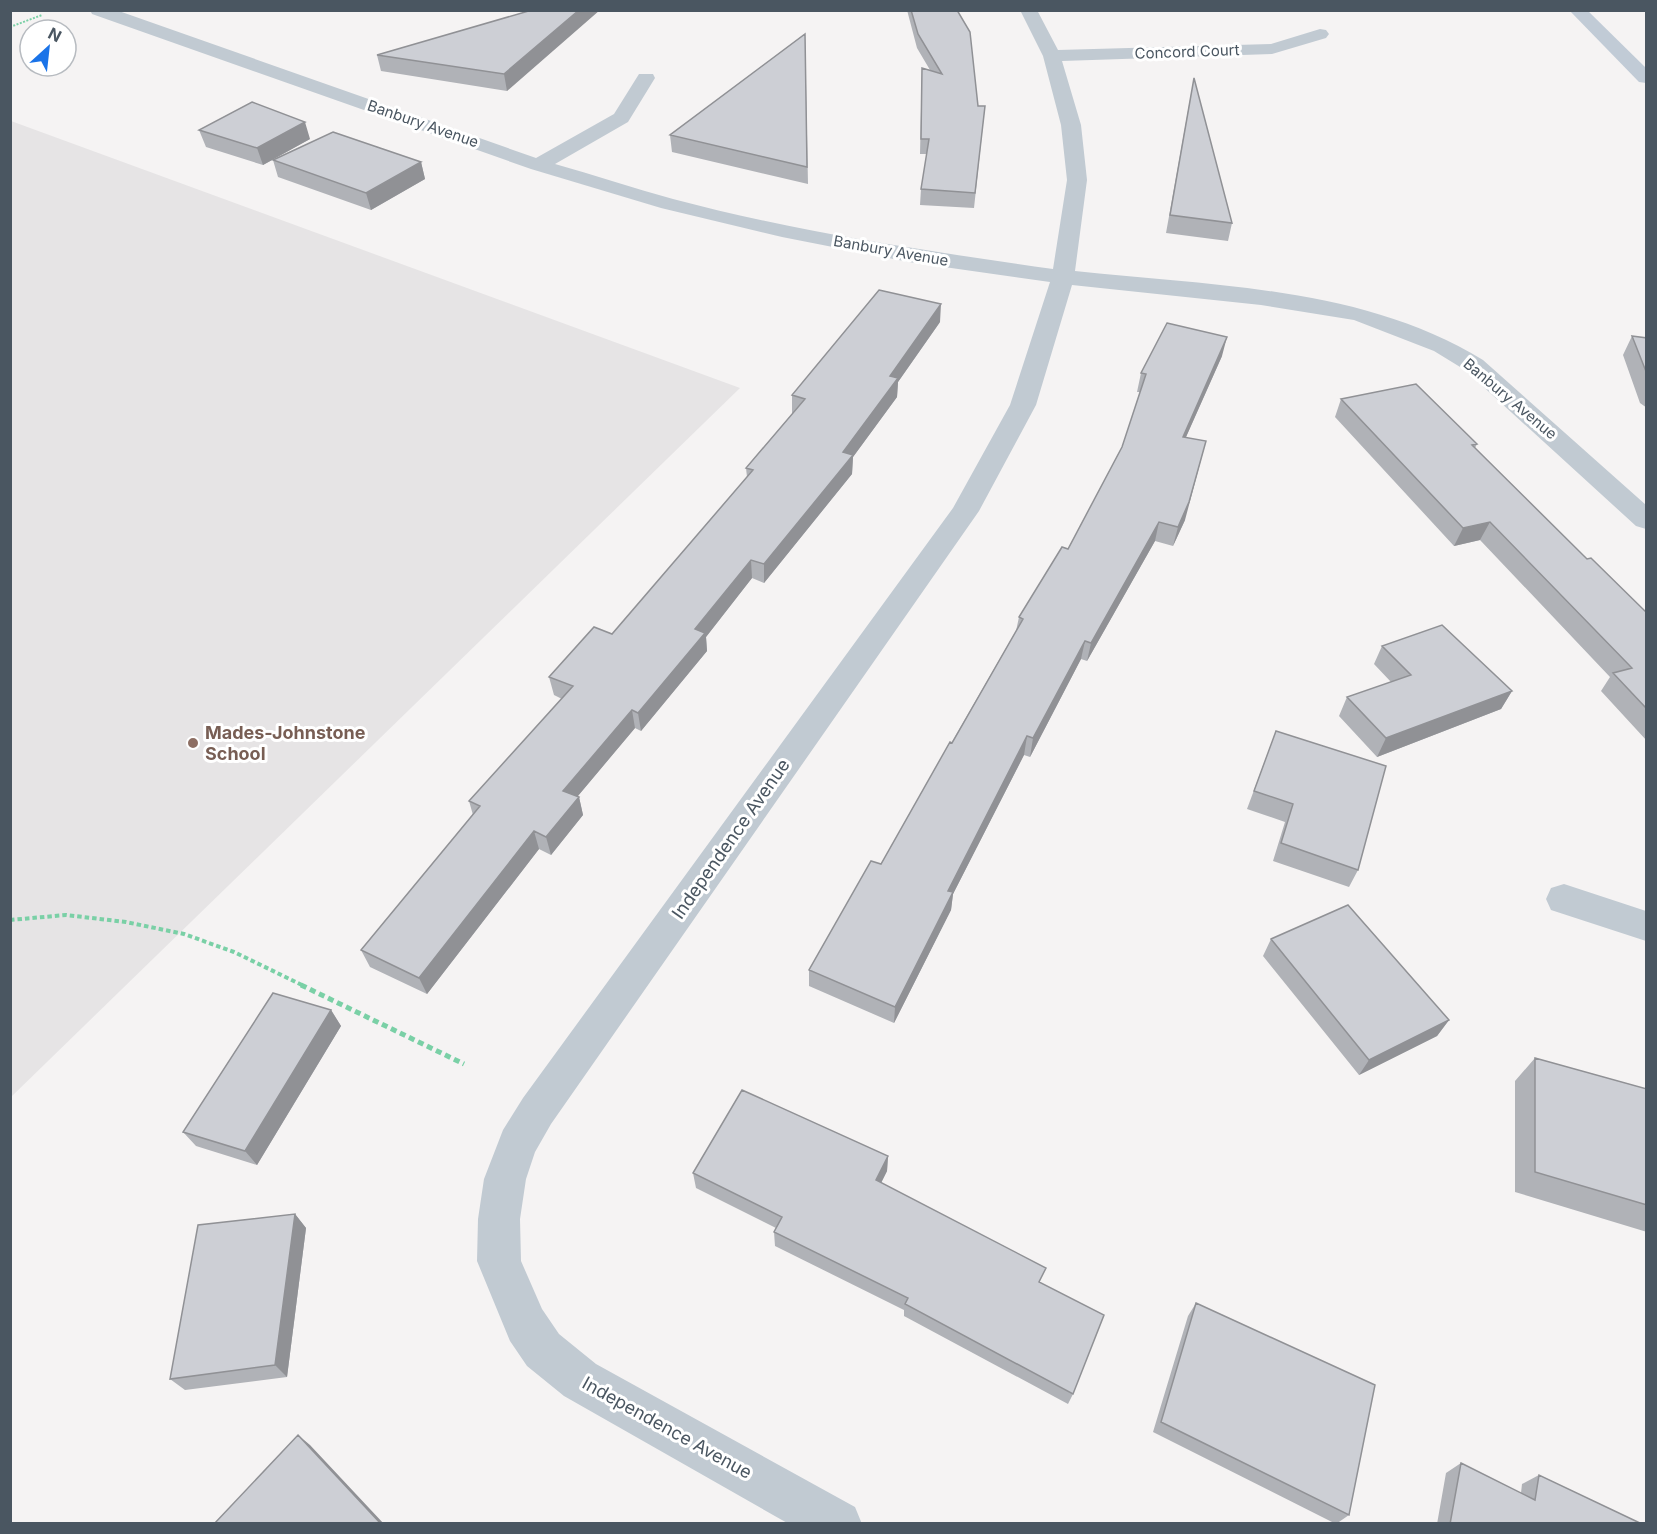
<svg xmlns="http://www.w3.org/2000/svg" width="1657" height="1534" font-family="Inter,sans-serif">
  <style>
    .education { fill: #e6e4e5 }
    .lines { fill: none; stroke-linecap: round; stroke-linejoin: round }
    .path-far2 { stroke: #7ad0a6; stroke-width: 2; stroke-dasharray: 2 1.5; stroke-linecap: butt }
    .path-far1 { stroke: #7ad0a6; stroke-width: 4; stroke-dasharray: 4.5 3; stroke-linecap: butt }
    .path { stroke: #7ad0a6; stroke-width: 5; stroke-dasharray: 6 4; stroke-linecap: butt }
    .street { fill: #c1cad2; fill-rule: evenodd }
    .secondary { fill: #c1cbd6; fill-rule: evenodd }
    .wall { fill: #b0b2b7 }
    .shaded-wall { fill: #909195 }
    .building { fill: #cdcfd5; stroke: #909195; stroke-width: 1.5 }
    .education-dot { fill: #8d6e63; stroke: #fff; stroke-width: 2 }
    .labels { text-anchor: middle; stroke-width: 6; stroke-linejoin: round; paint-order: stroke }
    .far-street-label { font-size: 15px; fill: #4a5661; stroke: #fff }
    .education-label { font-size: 18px; font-weight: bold; fill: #785e54; stroke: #fff; text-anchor: start }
    .street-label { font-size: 18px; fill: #4a5661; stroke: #fff }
  </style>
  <rect width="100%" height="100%" fill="#f5f3f3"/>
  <!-- education -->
  <path class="education" d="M11,121L740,388L11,1097L10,121Z"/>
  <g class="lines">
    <!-- path-far2 -->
    <path class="path-far2" d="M10,27L42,15"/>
    <!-- path-far1 -->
    <path class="path-far1" d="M10,920L66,915L126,922L184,934L234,952L304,986"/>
    <!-- path -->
    <path class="path" d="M301,985L464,1064"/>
    <!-- street -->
    <path class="street" d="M90,10H116L536,158L614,114L639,74H653L655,78L628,122L555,164C594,175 633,188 673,199C797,232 926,251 1053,269L1067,180L1061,125L1043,56L1020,10H1037L1058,50L1271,44L1320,29L1326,30L1329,34L1326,38L1272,54L1062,61L1081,125L1087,180L1075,271C1212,286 1362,286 1483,360L1646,505V529L1636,526L1465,370L1434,351L1354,320L1261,305L1072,285L1036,405L979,511L551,1124L535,1152L526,1179L520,1219L521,1261L542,1309L559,1334L596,1364L855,1507L862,1524H789L564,1396L527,1366L510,1341L477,1261L478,1219L484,1179L503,1130L523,1098L953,508L1010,405L1050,282L909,262L782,237L661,208L531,169L92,14Z
      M1564,884L1646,911V941L1551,910L1546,899L1551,888Z"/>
    <!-- secondary -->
    <path class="secondary" d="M1569,10H1587L1646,68V83L1639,82Z"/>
  </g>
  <!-- wall -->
  <path class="wall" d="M532,10L507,91L381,71L377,55Z
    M907,10H957L978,106H985L974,208L920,205L921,189L927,154H920L922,68L930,70L917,48Z
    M805,34L808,184L672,152L670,135Z
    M1191,94L1232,223L1228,241L1166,233Z
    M199,130L310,139L263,165L206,147Z
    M273,160L421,162L425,179L371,210L278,177Z
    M940,322L898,382L897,397L853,457L852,474L764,583L752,578L706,637L707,651L641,731L635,728L577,797H579L583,815L551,855L539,849L427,994L370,967L361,950L473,815L469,801L562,699L554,695L549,677L612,634L747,477L746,468L792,414V395Z
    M1632,336L1647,338V408L1640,403L1623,355Z
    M1222,356L1186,437L1185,520L1173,546L1155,541L1087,661L1081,659L1030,757L1024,755L953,894L951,910L894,1023L809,986V970L881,864L1016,631L1019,617L1068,549L1122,447L1140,392H1137L1141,373Z
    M1341,399L1477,444L1475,448L1587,559L1647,613V741L1601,691L1610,677L1480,540L1454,546L1335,417Z
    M1382,646L1512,691L1501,709L1377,757L1339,716L1347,697L1391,682L1374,664Z
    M1276,731L1358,870L1349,887L1273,861L1285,822L1247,809Z
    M1271,939L1449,1020L1437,1036L1359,1075L1263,956Z
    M331,1010L341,1026L257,1165L196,1146L183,1132Z
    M1535,1058L1647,1089V1232L1515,1192V1081Z
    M888,1156L887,1171L881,1183L1040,1283L1073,1394L1068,1404L904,1316V1310L775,1246L774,1232L776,1228L696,1188L693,1173Z
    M295,1214L306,1228L287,1377L185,1390L170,1379Z
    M1196,1303L1349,1515L1336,1524L1153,1432L1188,1316Z
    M1461,1463L1521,1493L1522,1484L1539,1475L1642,1524H1437L1446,1473Z"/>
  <!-- shaded-wall -->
  <path class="shaded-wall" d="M579,10H600L507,91L504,74Z
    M305,122L310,139L263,165L257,148Z
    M421,162L425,179L371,210L366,193Z
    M941,304L940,322L898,382L897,397L853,457L852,474L764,583V564L843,452L890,376Z
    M1227,337L1222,356L1178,455L1183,437Z
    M1206,441L1185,520L1173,546L1178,527Z
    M1159,522L1155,541L1087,661L1091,643Z
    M1490,522L1480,540L1454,546L1463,528Z
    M751,560L752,578L706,637L707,651L641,731L638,713L695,629Z
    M1085,641L1081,659L1030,757L1033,738Z
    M1512,691L1501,709L1377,757L1386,738Z
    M632,710L635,728L567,809L563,791Z
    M1027,736L1024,755L953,894L951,910L894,1023L895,1007L948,891Z
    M579,797L583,815L551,855L546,837Z
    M534,831L539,849L427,994L419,978Z
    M331,1010L341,1026L257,1165L245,1151Z
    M1449,1020L1437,1036L1359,1075L1369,1060Z
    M888,1156L887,1171L875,1195L876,1180Z
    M295,1214L306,1228L287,1377L275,1365Z
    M298,1435L310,1445L384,1524H381Z"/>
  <!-- building -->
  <path class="building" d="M532,10H579L504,74L377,55Z
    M911,10H957L970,32L978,106H985L975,193L921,189L929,139H921L922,68L942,74L918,34Z
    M805,34L807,167L670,135Z
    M1194,78L1232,223L1170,215Z
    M252,102L305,122L257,148L199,130Z
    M333,132L421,162L366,193L273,160Z
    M879,290L941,304L890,376L898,378L843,452L853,455L764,564L751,560L695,629L705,633L638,713L632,710L563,791L579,797L546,837L534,831L419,978L361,950L480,806L469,801L573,686L549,677L594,627L612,634L753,470L746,468L805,399L792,395Z
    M1167,323L1227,337L1183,437L1206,441L1189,502L1178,527L1159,522L1091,643L1085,641L1033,738L1027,736L948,891L953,892L895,1007L809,970L871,861L881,864L950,742L952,743L1023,619L1019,617L1062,547L1068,549L1122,447L1146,374L1141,373Z
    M1632,336L1647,338V374Z
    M1416,384L1477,444L1472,445L1587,559L1591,558L1647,613V709L1613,673L1632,668L1490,522L1463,528L1341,399Z
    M1442,625L1512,691L1386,738L1347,697L1411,675L1382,646Z
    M1276,731L1386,766L1358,870L1281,843L1293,804L1254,791Z
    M1348,905L1449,1020L1369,1060L1271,939Z
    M273,993L331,1010L245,1151L183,1132Z
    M1535,1058L1647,1089V1205L1535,1172Z
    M742,1090L888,1156L876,1180L1046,1268L1039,1282L1104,1315L1073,1394L905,1304L908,1298L774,1232L782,1217L693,1173Z
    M295,1214L275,1365L170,1379L198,1225Z
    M1196,1303L1375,1385L1349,1515L1161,1422Z
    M298,1435L381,1524H214Z
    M1461,1463L1535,1500L1539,1475L1642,1524H1450Z"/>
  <!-- markers -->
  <circle class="education-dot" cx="193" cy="743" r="6"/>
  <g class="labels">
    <!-- far-street labels -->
    <g class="far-street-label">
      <text transform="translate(1187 52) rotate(-2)" y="5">Concord Court</text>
      <text transform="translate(423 124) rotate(19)" y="5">Banbury Avenue</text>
      <text transform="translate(891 251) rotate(10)" y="5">Banbury Avenue</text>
      <text transform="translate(1510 399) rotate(40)" y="5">Banbury Avenue</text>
    </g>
    <!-- education labels -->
    <g class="education-label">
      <text x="205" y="739">Mades-Johnstone<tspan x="205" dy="21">School</tspan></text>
    </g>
    <!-- street labels -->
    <g class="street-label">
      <text transform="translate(731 839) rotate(-55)" y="6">Independence Avenue</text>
      <text transform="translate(667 1428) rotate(29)" y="6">Independence Avenue</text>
    </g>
  </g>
  <!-- border -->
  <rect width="1657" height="1534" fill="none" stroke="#4a5661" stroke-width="24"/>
  <!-- north arrow -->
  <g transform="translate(48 48) rotate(27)"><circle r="28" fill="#ffffff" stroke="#b7bbc0" stroke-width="1.5"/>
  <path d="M0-4.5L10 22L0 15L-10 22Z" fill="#1a73e8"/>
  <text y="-9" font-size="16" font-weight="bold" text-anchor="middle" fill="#4a5661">N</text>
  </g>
</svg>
